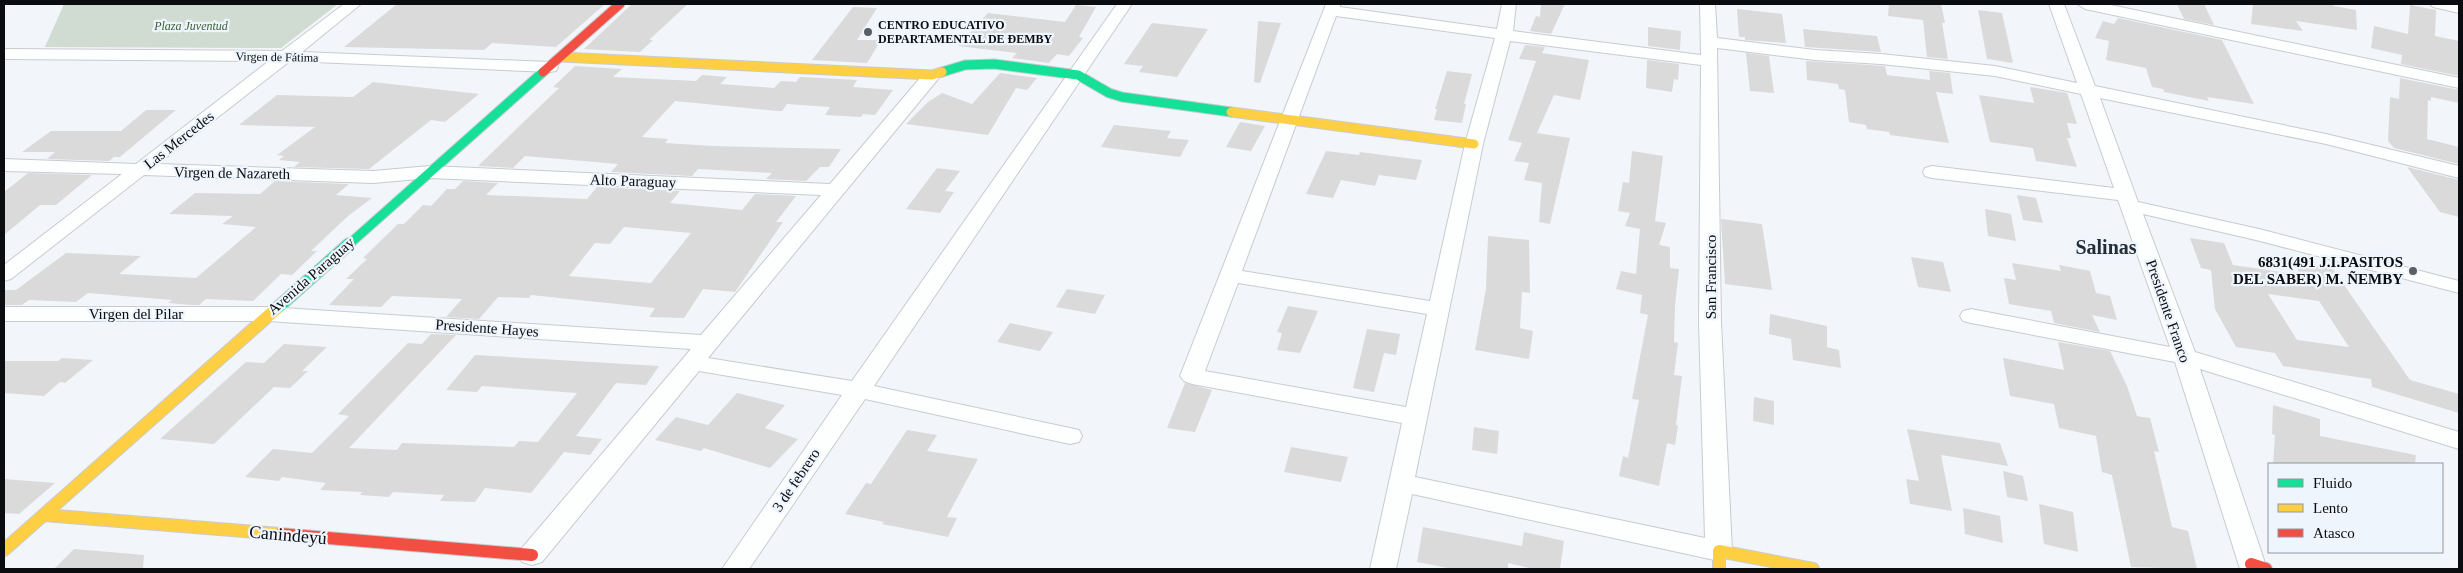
<svg xmlns="http://www.w3.org/2000/svg" width="2463" height="573" font-family="'Times New Roman',serif">
  <style>
    .green { fill: #d0dcd1 }
    .building { fill: #dadada; fill-rule: evenodd }
    .lines { fill: none; stroke-linecap: round; stroke-linejoin: round }
    .street-casing { stroke: #c8cbcf; stroke-width: 2 }
    .fast-far1-casing { stroke: #c8cbcf; stroke-width: 11 }
    .fast-casing { stroke: #c8cbcf; stroke-width: 14 }
    .slow-far1-casing { stroke: #c8cbcf; stroke-width: 11 }
    .slow-casing { stroke: #c8cbcf; stroke-width: 14 }
    .jam-far1-casing { stroke: #c8cbcf; stroke-width: 11 }
    .jam-casing { stroke: #c8cbcf; stroke-width: 14 }
    .street { fill: #fdfefe; fill-rule: evenodd }
    .fast-far1 { stroke: #16e098; stroke-width: 9 }
    .fast { stroke: #16e098; stroke-width: 12 }
    .slow-far1 { stroke: #ffcf43; stroke-width: 9 }
    .slow { stroke: #ffcf43; stroke-width: 12 }
    .jam-far1 { stroke: #f24e42; stroke-width: 9 }
    .jam { stroke: #f24e42; stroke-width: 12 }
    .poi-dot { fill: #5b5e62; stroke: #eef5fd; stroke-width: 2 }
    .labels { text-anchor: middle; stroke-width: 4.5; stroke-linejoin: round; paint-order: stroke }
    .far-poi-label { font-size: 12px; font-weight: bold; fill: #0a0c10; stroke: #eef5fd; text-anchor: start }
    .far-park-label { font-size: 12px; font-style: italic; fill: #3c6035; stroke: #eef5fd }
    .far-street-label { font-size: 12px; fill: #0a0c10; stroke: #eef5fd }
    .street-label { font-size: 15px; fill: #0a0c10; stroke: #eef5fd }
    .poi-label { font-size: 15px; font-weight: bold; fill: #0a0c10; stroke: #eef5fd; text-anchor: end }
    .near-street-label { font-size: 18px; fill: #0a0c10; stroke: #eef5fd }
    .district-label { font-size: 20px; font-weight: bold; fill: #262d34; stroke: #eef5fd }
  </style>
  <rect width="100%" height="100%" fill="#f2f5fa"/>
  <!-- green -->
  <path class="green" d="M64,4H338L281,48L45,47Z"/>
  <!-- building -->
  <path class="building" d="M397,4H605L556,47L492,43L484,50L344,47Z
    M632,4H688L649,40H653L640,52L584,49Z
    M1541,4H1565L1551,34L1530,31L1536,16L1540,17Z
    M1889,4H1941L1945,23H1942L1948,59L1927,57L1923,20L1888,16Z
    M2177,4H2204L2214,25L2184,19Z
    M2253,4H2333L2334,6L2356,10L2357,30L2296,21L2303,31L2251,24Z
    M1076,5L1096,7L1079,37L1083,38L1069,56L1057,54L1049,63L1012,58L1017,53L958,46L988,13L1065,22Z
    M2410,5L2436,10L2435,36L2459,41V76L2401,64L2402,55L2371,48L2374,26L2408,34Z
    M853,7L877,8L857,40H881L867,63L812,60Z
    M1737,9L1782,14L1786,43L1745,40V37H1739Z
    M1978,10L2002,13L2013,63L1987,59Z
    M2118,18L2222,40L2254,104L2207,97L2209,101L2164,92L2163,89L2152,87L2146,68L2106,60L2109,41L2095,38L2103,21L2114,24Z
    M1258,21L1281,23L1260,83L1254,82Z
    M1152,23L1208,29L1177,77L1139,72L1143,66L1124,64Z
    M1648,27L1681,31L1680,50L1648,46Z
    M1803,29L1877,36L1881,52L1805,47Z
    M1525,45L1545,47L1542,53L1589,60L1580,100L1554,95L1537,133L1570,138L1550,224L1539,222L1542,183L1524,180L1529,163L1514,161L1522,143L1508,140L1536,61L1519,59Z
    M1746,53L1769,56L1774,93L1750,91Z
    M1647,60L1679,64L1678,80L1674,79L1672,92L1646,88Z
    M1806,61L1885,66L1887,75L1930,80L1929,71L1950,73L1953,94L1936,92L1949,143L1890,135L1889,132L1867,129L1866,125L1849,122L1845,90L1839,89L1838,84L1807,80Z
    M575,66L622,69L613,77L696,81L702,75L727,77L720,84L774,88L781,81L796,82L800,77L857,80L853,87L893,90L875,115L863,114L861,117L825,115L830,107L787,104L782,111H777L675,101L642,137L668,139L665,143L713,146L841,149L829,167H820L806,181L766,179L772,173L698,169L692,176L611,172L618,164L525,156L513,168L478,166L559,88L553,87Z
    M1447,71L1472,74L1464,104H1466L1462,123L1434,120L1437,109H1435Z
    M1000,73L1037,78L1027,90L1016,88L988,135L906,124L928,102L942,93L972,104Z
    M2400,78L2459,90V103L2431,97V101L2428,100L2427,139L2459,147V164L2394,148L2388,141L2390,97L2399,99Z
    M373,82L479,94L445,122L431,120L369,169L294,167L300,162L279,160L284,156L277,155L315,127L239,125L277,95L353,97Z
    M2030,87L2067,93L2077,124L2067,123L2071,138H2067L2077,167L2036,161L2033,148L1990,142L1979,95L2034,103Z
    M146,110H176L120,157H114L109,161L47,159L55,152H22L51,131H121Z
    M1240,122L1265,126L1251,151L1226,147Z
    M1114,125L1171,131L1167,138L1189,140L1180,157L1101,147Z
    M1326,151L1359,155L1360,152L1422,160L1416,180L1379,175L1375,186L1341,180L1333,198L1306,194Z
    M1632,151L1663,156L1655,221L1666,223L1659,245L1670,247V268L1679,269L1675,305L1674,342L1678,343L1674,375L1682,376L1676,425L1678,426L1675,445L1667,443L1659,486L1619,476L1623,456L1628,458L1639,400L1632,399L1648,315L1640,313L1642,295L1616,289L1621,271L1636,274L1640,229L1625,226L1630,213L1618,211L1623,182L1629,183Z
    M2407,167L2459,180V217L2440,212Z
    M937,168L960,171L945,191L954,192L940,213L906,209Z
    M28,173L92,175L56,205H40L4,235V192Z
    M275,181L349,184L336,195L372,198L348,216L311,251H317L292,275L281,274L253,301L206,299L199,305H192L168,303L172,300L88,293L76,302L29,300L22,305H4V290H16L66,253L141,256L119,274L196,278L256,227L222,224L233,216L169,214L195,193L260,194Z
    M463,181L498,183L486,195L587,199L597,187L680,191L670,203L742,210L755,194L796,196L776,222H783L735,292L703,289L684,318L649,317L655,308L531,295L529,298L498,297L479,319L446,317L462,299L392,296L381,307L329,305L354,279H346L367,259L363,258L398,224H404L423,205L431,206L447,189H455ZM624,227L691,233L651,283L569,276L595,243L610,244Z
    M2017,195L2036,198L2043,223L2023,220Z
    M1985,209L2011,214L2016,241L1988,236Z
    M1721,219L1762,224L1772,290L1725,284Z
    M1488,236L1529,240L1530,293L1522,292L1520,328L1533,331L1529,359L1475,350L1486,289Z
    M2190,238L2224,243L2233,265L2301,275L2294,264L2333,269L2410,380L2459,394V413L2372,387L2371,379L2283,366L2275,353L2236,347L2215,309L2211,270L2201,268ZM2268,294L2319,301L2349,347L2297,340Z
    M1911,257L1943,262L1951,292L1918,287Z
    M2012,263L2061,271L2059,265L2090,271L2096,293L2110,296L2117,320L2092,315L2100,332L2054,323L2051,311L2009,304L2004,278L2016,280Z
    M1067,289L1105,295L1095,314L1056,307Z
    M1288,306L1318,311L1300,353L1277,350L1282,333L1277,332Z
    M1770,314L1827,326V347L1839,350L1841,368L1793,360L1791,339L1769,334Z
    M1010,323L1053,332L1040,351L997,342Z
    M1367,329L1400,334L1396,355L1384,353L1374,392L1353,388Z
    M431,334L456,335L349,448L397,450L402,443L514,447L519,441L538,442L577,393L482,386L477,392L446,390L475,355L659,366L646,385L616,383L576,436L602,439L590,455L564,452L531,493L485,488L475,502L440,501L444,495L393,492L389,497L360,495L362,492L320,490L326,483L282,477L279,481L245,477L273,449L312,453L349,416L338,414L408,343L422,344Z
    M2058,342L2110,351L2127,386L2137,416L2150,418L2159,452L2154,451L2172,527L2188,531L2197,569L2131,567L2112,475L2102,472L2096,436L2059,428L2054,404L2010,396L2003,358L2064,370Z
    M284,344L327,347L302,371H308L290,388L274,387L214,444L160,439L246,362L264,363Z
    M62,358L93,360L65,383L60,382L44,396L4,393V361H58Z
    M1185,383L1212,390L1195,432L1167,428Z
    M737,393L785,405L765,428L798,439L770,468L704,448L701,451L655,440L676,417L708,425Z
    M1754,397L1774,401V425L1753,421Z
    M2273,405L2320,419V436L2416,455L2415,464H2273L2275,435L2272,434Z
    M1474,427L1499,431L1497,454L1472,450Z
    M1907,429L2000,443L2008,466L1941,455L1952,511L1910,504L1906,479L1919,481Z
    M907,430L937,435L927,451L978,459L947,517L957,518L948,537L882,524L884,522L845,514L866,483L871,484Z
    M1291,447L1348,457L1341,482L1284,472Z
    M2003,471L2023,476L2028,501L2007,497Z
    M4,479L55,483L19,514L4,513Z
    M2039,504L2073,512L2078,552L2044,544Z
    M1963,508L2000,516L2003,543L1965,534Z
    M1423,527L1522,546L1524,532L1564,541L1560,569H1533L1508,563V569H1453L1417,562Z
    M74,549L144,555L143,569H54Z"/>
  <g class="lines">
    <defs>
      <path id="street" d="M344,4H361L302,52L550,62L556,63L558,67L556,71L550,72L290,61L158,164L373,171L430,166L830,184L926,71H938L940,75L938,79L708,358L852,381L1117,4H1132L874,386L1070,428L1079,430L1082,436L1079,442L1070,444L865,399L749,569H722L842,395L699,371L542,562L532,565L522,562L519,555L522,548L691,349L268,321H4V307H268L701,335L821,195L430,178L373,183L144,175L11,279L4,281V265L122,174L4,171V159L136,164L269,61L4,59V49L282,51Z
        M1326,4H1340V7L1497,29L1502,4H1516L1513,31L1701,55L1700,4H1715L1717,38L1815,50L1881,54L1995,66L2077,83L2049,4H2064L2095,86L2326,134L2459,166V178L2326,144L2100,98L2138,202L2259,229L2459,281V293L2256,240L2143,214L2195,352L2459,432V449L2200,369L2267,569H2240L2175,362L1971,323L1963,321L1960,316L1963,311L1971,309L2170,347L2118,200L1932,178L1925,176L1923,172L1925,168L1932,166L2114,188L2081,94L1995,76L1881,64L1815,60L1717,48L1721,322L1732,551L1728,558L1719,561L1412,494L1396,569H1370L1402,423L1192,384L1184,381L1180,376ZM1336,16L1495,38L1465,144L1430,301L1242,271ZM1510,41L1701,65L1699,322L1705,538L1415,477L1483,144ZM1238,283L1427,314L1406,407L1205,371Z
        M2077,4H2106L2459,78V88L2085,9Z
        M2430,4H2459V13L2433,7Z"/>
      <path id="fast-far1" d="M942,72L965,65L994,64L1078,75L1109,93L1122,97L1231,112
        M347,246L543,72"/>
      <path id="fast" d="M276,309L349,244"/>
      <path id="slow-far1" d="M561,57L932,75L942,72
        M1231,112L1474,144"/>
      <path id="slow" d="M44,515L280,534
        M4,550L276,309
        M1719,569V551L1813,569"/>
      <path id="jam-far1" d="M543,72L620,4"/>
      <path id="jam" d="M280,534L532,555
        M2251,564L2266,569"/>
    </defs>
    <!-- street casing -->
    <use href="#street" class="street-casing"/>
    <!-- fast-far1 casing -->
    <use href="#fast-far1" class="fast-far1-casing"/>
    <!-- fast casing -->
    <use href="#fast" class="fast-casing"/>
    <!-- slow-far1 casing -->
    <use href="#slow-far1" class="slow-far1-casing"/>
    <!-- slow casing -->
    <use href="#slow" class="slow-casing"/>
    <!-- jam-far1 casing -->
    <use href="#jam-far1" class="jam-far1-casing"/>
    <!-- jam casing -->
    <use href="#jam" class="jam-casing"/>
    <!-- street -->
    <use href="#street" class="street"/>
    <!-- fast-far1 -->
    <use href="#fast-far1" class="fast-far1"/>
    <!-- fast -->
    <use href="#fast" class="fast"/>
    <!-- slow-far1 -->
    <use href="#slow-far1" class="slow-far1"/>
    <!-- slow -->
    <use href="#slow" class="slow"/>
    <!-- jam-far1 -->
    <use href="#jam-far1" class="jam-far1"/>
    <!-- jam -->
    <use href="#jam" class="jam"/>
  </g>
  <!-- markers -->
  <g class="poi-dot">
    <circle cx="868" cy="32" r="5"/>
    <circle cx="2413" cy="271" r="5"/>
  </g>
  <g class="labels">
    <!-- far-poi labels -->
    <g class="far-poi-label">
      <text x="878" y="29">CENTRO EDUCATIVO<tspan x="878" dy="14">DEPARTAMENTAL DE ÐEMBY</tspan></text>
    </g>
    <!-- far-park labels -->
    <g class="far-park-label">
      <text x="191" y="30">Plaza Juventud</text>
    </g>
    <!-- far-street labels -->
    <g class="far-street-label">
      <text transform="translate(277 57) rotate(1)" y="4">Virgen de Fátima</text>
    </g>
    <!-- street labels -->
    <g class="street-label">
      <text transform="translate(179 140) rotate(-38)" y="5">Las Mercedes</text>
      <text transform="translate(232 173) rotate(1)" y="5">Virgen de Nazareth</text>
      <text transform="translate(633 181) rotate(2)" y="5">Alto Paraguay</text>
      <text transform="translate(311 276) rotate(-41)" y="5">Avenida Paraguay</text>
      <text transform="translate(1711 277) rotate(-90)" y="5">San Francisco</text>
      <text transform="translate(2168 311) rotate(71)" y="5">Presidente Franco</text>
      <text x="136" y="319">Virgen del Pilar</text>
      <text transform="translate(487 328) rotate(4)" y="5">Presidente Hayes</text>
      <text transform="translate(796 480) rotate(-56)" y="5">3 de febrero</text>
    </g>
    <!-- poi labels -->
    <g class="poi-label">
      <text x="2403" y="267">6831(491 J.I.PASITOS<tspan x="2403" dy="17">DEL SABER) M. ÑEMBY</tspan></text>
    </g>
    <!-- near-street labels -->
    <g class="near-street-label">
      <text transform="translate(288 535) rotate(5)" y="6">Canindeyú</text>
    </g>
    <!-- district labels -->
    <g class="district-label">
      <text x="2106" y="254">Salinas</text>
    </g>
  </g>
  <!-- border -->
  <rect width="2463" height="573" fill="none" stroke="#0a0c10" stroke-width="10"/>
  <!-- legend -->
  <rect x="2268" y="463" width="175" height="90" fill="#eef5fd" stroke="#93989e"/>
  <rect x="2278" y="479" width="25" height="8" fill="#16e098" stroke="#93989e"/>
  <text x="2313" y="488" font-size="15" fill="#0a0c10">Fluido</text>
  <rect x="2278" y="504" width="25" height="8" fill="#ffcf43" stroke="#93989e"/>
  <text x="2313" y="513" font-size="15" fill="#0a0c10">Lento</text>
  <rect x="2278" y="529" width="25" height="8" fill="#f24e42" stroke="#93989e"/>
  <text x="2313" y="538" font-size="15" fill="#0a0c10">Atasco</text>
</svg>
